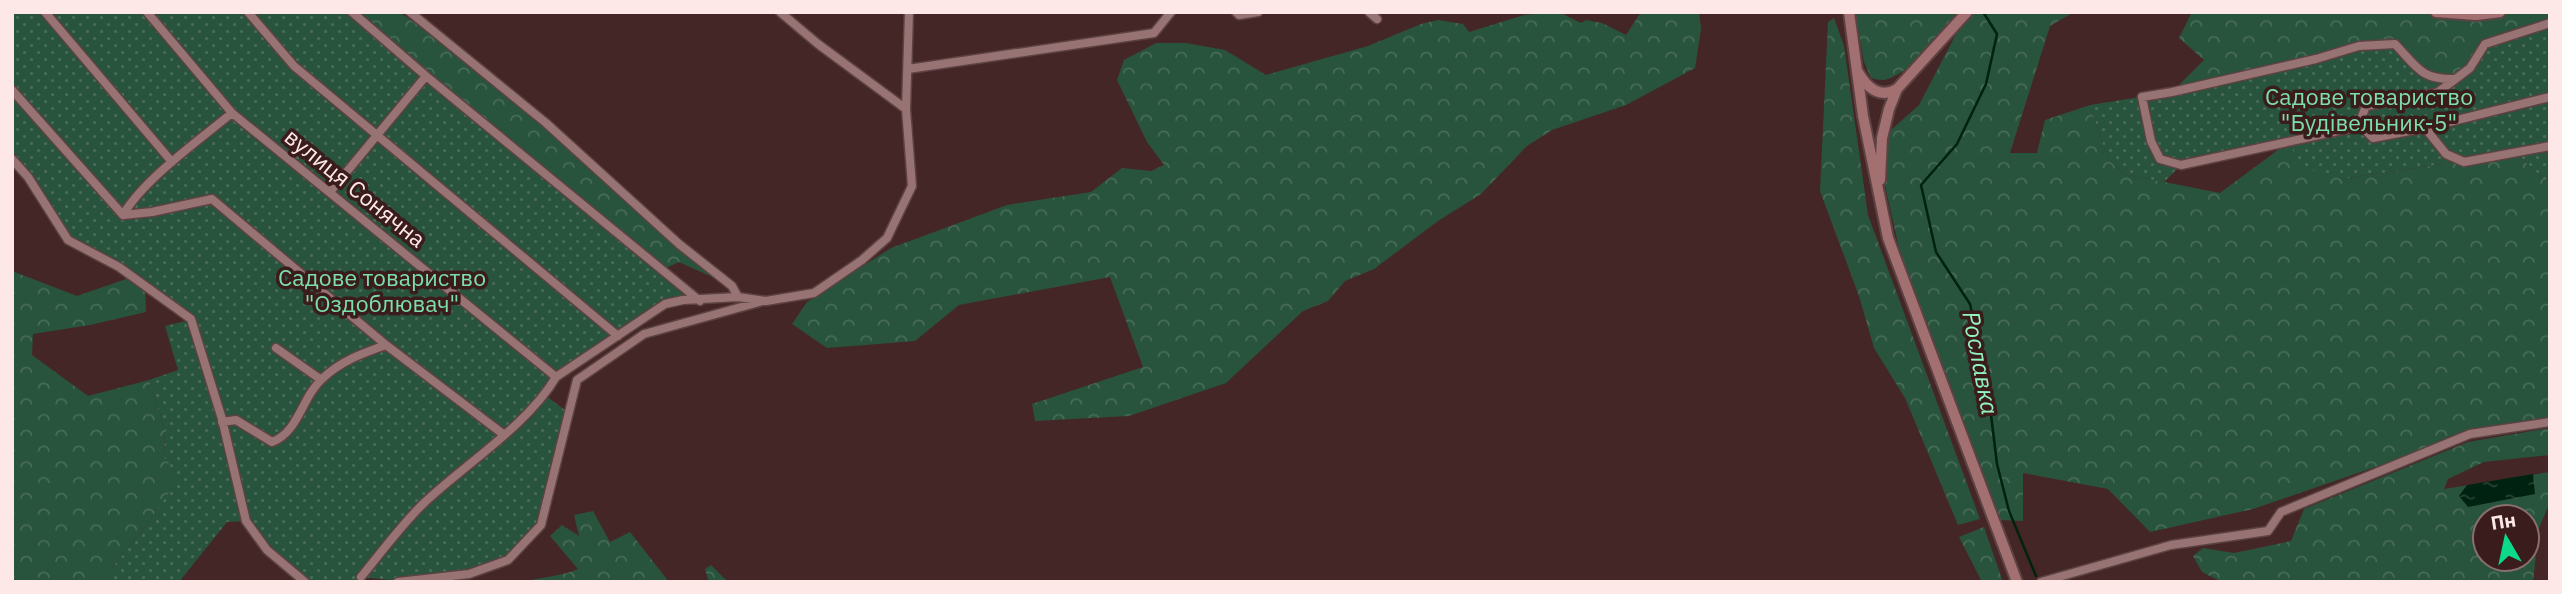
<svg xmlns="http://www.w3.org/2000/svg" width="2562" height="594" font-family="'IBM Plex Sans',sans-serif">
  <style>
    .forest { fill: url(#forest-crowns); fill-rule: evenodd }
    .garden { fill: url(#garden-dots) }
    .water { fill: url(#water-ripples) }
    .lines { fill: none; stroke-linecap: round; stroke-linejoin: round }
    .stream { stroke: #021; stroke-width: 2.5 }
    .street-casing { stroke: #5d4243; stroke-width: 11 }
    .secondary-casing { stroke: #5d4243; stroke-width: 14 }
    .street { stroke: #987373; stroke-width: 8 }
    .secondary { stroke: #a37071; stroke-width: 10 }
    .labels { text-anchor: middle; stroke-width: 7; stroke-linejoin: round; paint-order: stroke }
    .park-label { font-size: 23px; fill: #7cdfa9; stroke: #3a1c1d }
    .street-label { font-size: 23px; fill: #fde8e7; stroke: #3a1c1d }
    .water-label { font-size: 24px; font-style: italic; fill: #92f5be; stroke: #3a1c1d }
  </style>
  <defs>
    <pattern id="forest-crowns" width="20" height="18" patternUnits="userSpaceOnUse" patternTransform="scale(1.75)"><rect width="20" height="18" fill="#28533c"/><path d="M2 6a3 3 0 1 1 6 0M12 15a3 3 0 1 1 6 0" fill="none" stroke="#486c58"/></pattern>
    <pattern id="garden-dots" width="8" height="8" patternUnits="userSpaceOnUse" patternTransform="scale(1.75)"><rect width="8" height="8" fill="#28533c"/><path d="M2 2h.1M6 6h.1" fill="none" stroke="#486c58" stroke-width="1.8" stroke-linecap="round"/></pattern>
    <pattern id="water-ripples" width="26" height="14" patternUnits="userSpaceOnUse" patternTransform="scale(1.75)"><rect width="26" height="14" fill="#021"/><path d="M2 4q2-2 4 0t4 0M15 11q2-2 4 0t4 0" fill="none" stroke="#264234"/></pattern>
  </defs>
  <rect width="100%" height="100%" fill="#452626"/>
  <!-- forest -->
  <path class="forest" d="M352,12H399L467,59L732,286L679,262L662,270Z
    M1559,12L1581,23L1586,20L1602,23L1626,35L1641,12H1699L1701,29L1695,68L1626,105L1552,130L1527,146L1481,194L1438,221L1374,269L1345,281L1328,301L1303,311L1226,383L1129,416L1035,421L1032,404L1143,367L1110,277L959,305L915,341L827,348L792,324L807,302L891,248L1007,205L1091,192L1122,168L1151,171L1164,165L1147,142L1117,80L1124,60L1156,43H1186L1225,50L1266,75L1368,46L1421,24L1438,20L1463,24L1469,32L1524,15Z
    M1855,12H2074L2050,26L2010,153H2037L2045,120L2090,105L2108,159L2124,174L2220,193L2290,141L2342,179L2516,153L2550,185V422L2474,433L2253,509L2150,532L2108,489L2023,473V521L1999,520L1899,248L1881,168L1882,138L1919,105L1966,15C1950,31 1905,78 1883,80C1879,80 1875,79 1871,78L1864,62Z
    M2192,12H2550V23L2455,79L2172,92L2204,60L2179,38Z
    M1834,18L1844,46L1868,215L1980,519L1958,525L1905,398L1874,348L1859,296L1820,191L1828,22Z
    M12,271L77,296L132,277L145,286L146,312L90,325L33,334L32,355L88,396L149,380L165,430L164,457L181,477L148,523L101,582H12Z
    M2550,428V455L2484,462L2448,479L2444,489L2550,472V502L2539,528L2533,582H2222L2202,572L2193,556L2203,548L2234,553L2291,541L2304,509L2468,442ZM2485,517H2527V559H2485Z
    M593,511L610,542L630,532L669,582H524C541,577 564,576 578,569L550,536L562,525L579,536L574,515Z
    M1984,527L2003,582H1982L1959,537Z
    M711,565L728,582H709L705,569Z"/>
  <!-- garden -->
  <path class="garden" d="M12,12H352L683,287V300L665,304L556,377L545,395L569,413L541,525L508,560L469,574L400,581L361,577L356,582H305L267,550L246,521L227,522L179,582H101L148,523L180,477L164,457L165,430L149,380L178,370L165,326L190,320L132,277L68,240L12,159Z
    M2550,23V185L2516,153L2342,179L2298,166L2290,141L2181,165L2164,182L2124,174L2108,159L2090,105L2172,92L2359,46L2395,44L2421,71L2455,79L2470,68L2485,44Z"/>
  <!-- water -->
  <path class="water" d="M2533,474L2535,494L2468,507L2459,496L2467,485Z"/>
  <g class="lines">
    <!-- stream -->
    <path class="stream" d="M1983,12L1997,34L1986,84L1957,144L1921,185L1936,252L1970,304L1987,382L1997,464L2009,511L2036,576"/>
    <defs>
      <path id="street" d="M45,12L172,162
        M147,12L232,113L556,377
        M248,12L294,66L618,336
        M352,12L426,76L700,301
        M410,12L546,123L679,244L732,286L738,297
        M780,12L818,44L906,109
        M1236,12L1239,15L1258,12
        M1369,12L1377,19
        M2550,23L2485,44L2470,68L2437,93L2366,106L2359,124L2373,138L2425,128L2550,97
        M908,69L1154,33L1171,12
        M12,90L123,215L152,212L212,199L386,345L503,434
        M2361,126L2181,165L2160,159L2151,141L2142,97L2172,92L2316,59L2359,46L2395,44C2417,67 2421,80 2455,79
        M2425,128L2446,154L2464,162L2550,146
        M12,159L28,177L68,240L119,267L191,319L222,419L246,521L267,550L305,582
        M330,192L426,76
        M123,215C143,180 199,140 232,113
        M276,348L320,379
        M222,422L236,420L272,442C299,432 302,396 323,378C341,361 363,353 386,345
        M361,577C381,553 401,525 424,503C465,464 527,426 556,377L665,304L683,300L738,297L766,301L814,293L862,260L887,238L912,186L906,109L909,12
        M398,582L469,574L508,560L541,525L577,380L644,334L763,301
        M2041,582L2171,545L2268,531L2281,512L2470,434L2550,422"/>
      <path id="secondary" d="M1849,12L1863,116L1888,238L2017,582
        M2436,12L2476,15L2500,12
        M1858,72C1867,88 1880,99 1897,89
        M1880,180L1882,138L1889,109L1897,89L1967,12"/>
    </defs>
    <!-- street casing -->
    <use href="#street" class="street-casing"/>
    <!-- secondary casing -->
    <use href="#secondary" class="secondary-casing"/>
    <!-- street -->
    <use href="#street" class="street"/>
    <!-- secondary -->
    <use href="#secondary" class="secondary"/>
  </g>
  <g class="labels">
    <!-- park labels -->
    <g class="park-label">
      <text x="2369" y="105">Садове товариство<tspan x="2369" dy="26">"Будівельник-5"</tspan></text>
      <text x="382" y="286">Садове товариство<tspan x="382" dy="26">"Оздоблювач"</tspan></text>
    </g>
    <!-- street labels -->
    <g class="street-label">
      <text transform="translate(355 188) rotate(39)" y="8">вулиця Сонячна</text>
    </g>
    <!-- water labels -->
    <g class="water-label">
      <text transform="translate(1980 363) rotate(79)" y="8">Рославка</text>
    </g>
  </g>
  <!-- border -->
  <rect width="2562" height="594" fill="none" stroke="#fde8e7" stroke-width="28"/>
  <!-- north arrow -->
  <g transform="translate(2506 538) rotate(351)"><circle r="33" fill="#3a1c1d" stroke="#886e6e" stroke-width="2"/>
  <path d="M0-5L12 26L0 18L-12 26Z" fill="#0dd98a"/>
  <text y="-10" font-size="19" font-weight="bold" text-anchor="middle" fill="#fde8e7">Пн</text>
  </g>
</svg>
